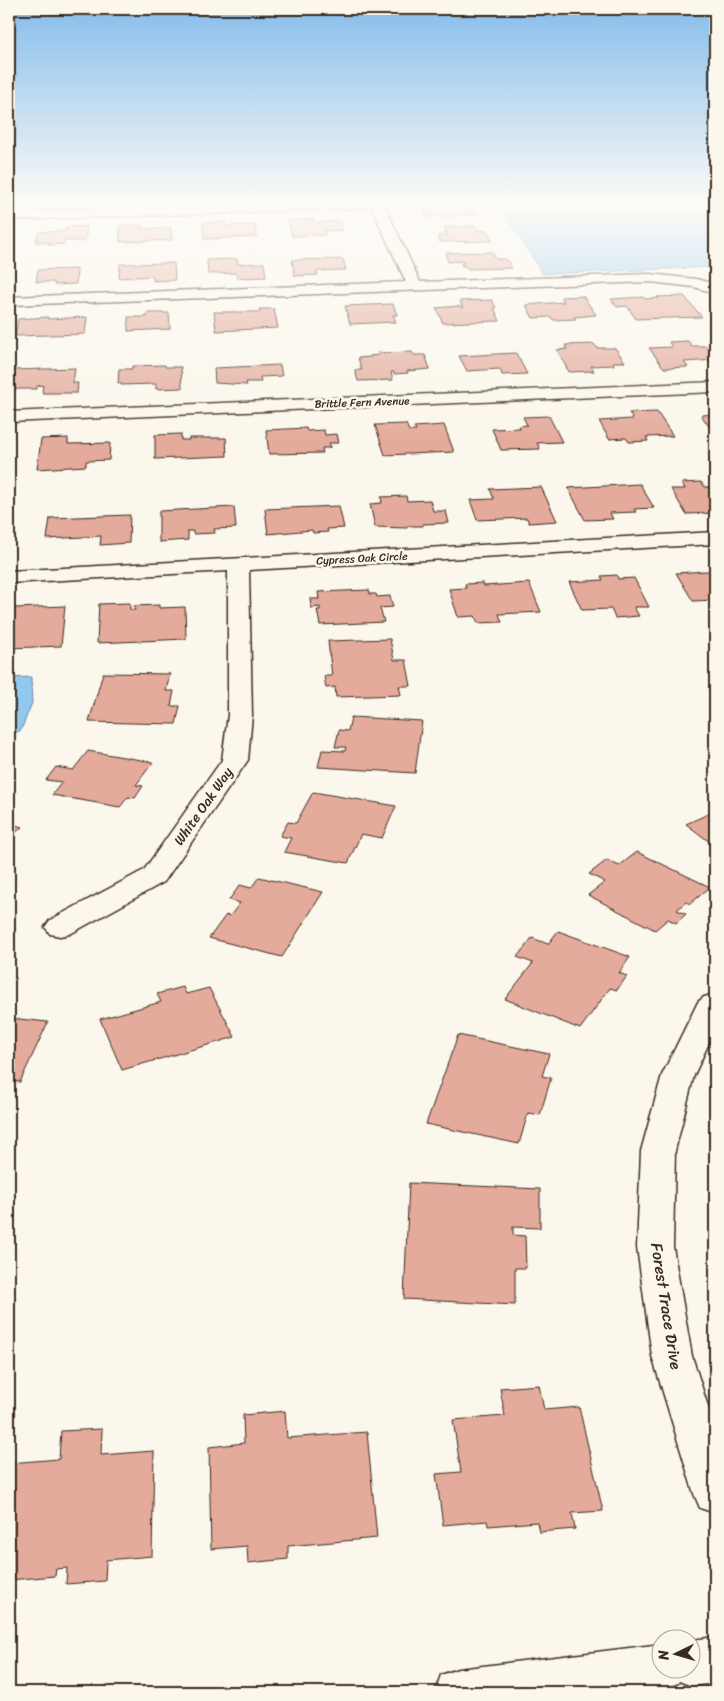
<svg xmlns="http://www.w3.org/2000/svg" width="724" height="1701" font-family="Sriracha,sans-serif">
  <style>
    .water { fill: #92c7f0; stroke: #6f889c }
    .building { fill: #e4ab9c; stroke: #3b2a1e }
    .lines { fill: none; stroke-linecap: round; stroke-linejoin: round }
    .minor-casing { stroke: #3b2a1e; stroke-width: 3 }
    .minor { fill: #fbf7ec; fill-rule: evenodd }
    .labels { text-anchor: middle; stroke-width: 5; stroke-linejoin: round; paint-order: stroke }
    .far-street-label { font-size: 11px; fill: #3b2a1e; stroke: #fbf7ec }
    .street-label { font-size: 14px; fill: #3b2a1e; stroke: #fbf7ec }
    .near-street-label { font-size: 16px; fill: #3b2a1e; stroke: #fbf7ec }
  </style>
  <rect width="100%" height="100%" fill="#fbf7ec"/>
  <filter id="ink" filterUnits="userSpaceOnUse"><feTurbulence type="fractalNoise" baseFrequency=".02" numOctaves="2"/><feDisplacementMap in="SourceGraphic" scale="10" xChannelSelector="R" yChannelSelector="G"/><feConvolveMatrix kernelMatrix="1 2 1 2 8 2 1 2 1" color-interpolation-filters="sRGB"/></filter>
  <g filter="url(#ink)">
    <!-- water -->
    <path class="water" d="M497,202H715V267L543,274Z
      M31,677L32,703L21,730L9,736V678Z"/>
    <!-- building -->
    <path class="building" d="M465,202L469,211H475L477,215L426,217L424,212H431L426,210L425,208H429L424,203Z
      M314,219L315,224L318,223V222L340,221L343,230L324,231L325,235L292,236L288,220Z
      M225,222V226L255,225L257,237L204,239L203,223Z
      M120,225H142L141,229L171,228L172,240L120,242Z
      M475,226L478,231L487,230L493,241L440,242L437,236H449L444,232H447L444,227Z
      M66,227H87L85,241H65L64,244L49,245V242H36L38,233L40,232L66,231Z
      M492,252L496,259H506L512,268L468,269L466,266H462L461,263H464L463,261L448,262L446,256H448L446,253Z
      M237,259L238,264L264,263L266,277L237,278V273L208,274L207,260Z
      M343,259L346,270L317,271L318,275L295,276L292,260Z
      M174,263L175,280L153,281V276L119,278L120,264Z
      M77,269L76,284L54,285V282H36L38,270Z
      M583,296L596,315L574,317L576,319L553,320L551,317L533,318L526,305L564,302L561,297Z
      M684,296L702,317L636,319L627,306L617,307L611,299L643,297L645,299L659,298L657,297Z
      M492,300L496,308H494L500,321L443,323L436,308L459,306L463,308L460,301Z
      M393,304L397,315H393L396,322L350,324L345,306Z
      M259,309H274L278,328L216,331L214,312H260Z
      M147,313H169L170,329L128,331V317H147Z
      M48,317L47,319L87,317L85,334L15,336L18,319Z
      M688,341L692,346H706L715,360L684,362L688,367L664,368L649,348L672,347L669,342Z
      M594,344L597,348H615L625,362H613L614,365L591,366L594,371L569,372L557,350L567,349L565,345Z
      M412,352L414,355H425L430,369L407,371L408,373L394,374V372H391L393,380L358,381L355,370H362L358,358L371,357L370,356L379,355L378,353Z
      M516,353L527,374L502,375L500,369L467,371L459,356Z
      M165,365V367H181L182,388L156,389V384L121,385V383H118L119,369H132V366Z
      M280,365L282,376L260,377L261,382H246L247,385L215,383L214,368Z
      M75,368L73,383H78L77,393H42L43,385L37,386V389H10L14,370Z
      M657,412L673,436L646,437L648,441L629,442L626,438L609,439L599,421L633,419L629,413Z
      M715,414V435L701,415Z
      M549,416L562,442L537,443L540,449L501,450L492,429L520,428L519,426L527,425L523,417Z
      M406,424L409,431H416L414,427L444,425L454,452L385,455L375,425Z
      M306,428L307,431L324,430L325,435L337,434L339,443H329L330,448H322L323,453L269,454L266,430Z
      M181,434V440H189V438H226L227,456L155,459V435Z
      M68,438V444L110,443L109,460L86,461V466L37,469L41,439Z
      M701,482L705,487H715V513L686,514L671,489H685L682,483Z
      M640,484L654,508L634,509L636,512L610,513L613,519L585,520L568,488Z
      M541,487L557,521L529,523L527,518L477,520L470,500L494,499L490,489Z
      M406,496L407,501L430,500L433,511H446L449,523L423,524V526H407V528L375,527L370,504L382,503L381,497Z
      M339,506L344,528L327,529L328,532L313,533L312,530L268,534L265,509Z
      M234,507L236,528L214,529L215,533L193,534V531H188V540L159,542V511Z
      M130,515L129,543L100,545L101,536L47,539L50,518Z
      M706,571L715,572V600L693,601L676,573Z
      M617,575L618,579L634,578L649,607H634L639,616L615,618L611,609L582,610L569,582L603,580L601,576Z
      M483,583L484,586L529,583L541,612L499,614L502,622L478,623L475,616L458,617L449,589L466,588L465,584Z
      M369,590L370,594H376L377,597L390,596L393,607L380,608L384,622L320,625L317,610H320V607L311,608L310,599H319L318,592Z
      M130,603V610H135L134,606L159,605V608L185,607L186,639L97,643L99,604Z
      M65,606L61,646L9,648V612H14L15,608Z
      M390,639L394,660H406L411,686H399L401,695L336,697L335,687L326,688L324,676H332L328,641Z
      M103,673L170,674L166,691H174L171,706H180L176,724L89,722Z
      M351,717L422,721L415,773L318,767L322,750L345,751L346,747H335L339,730L348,731Z
      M88,751L153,762L136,785L143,786L135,798L128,797L120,807L52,795L62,782L46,780L56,767L73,770Z
      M313,792L396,806L382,838L361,834L348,863L284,852L291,838L280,836L288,822L296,823Z
      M715,811V846L686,824Z
      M9,823L22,827L9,839Z
      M637,852L710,887L690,904L686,902L677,910L686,914L676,923L668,919L655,930L588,895L605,882L589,874L607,860L619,866Z
      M259,877L323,892L282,957L209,938L226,915L230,916L240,903L229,900L240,885L251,888Z
      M558,931L630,957L619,973L627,976L617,990L610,988L580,1029L505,999L533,963L517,957L532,938L548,944Z
      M183,987L186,994L209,988L235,1037L122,1070L100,1019L161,1002L157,994Z
      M9,1018L48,1022L20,1082L9,1081Z
      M458,1035L549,1054L542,1076L551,1078L540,1115L528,1113L519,1144L426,1124Z
      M409,1183L540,1189V1228L513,1227V1235L525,1236L526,1268H515V1305L404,1299Z
      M539,1385L544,1410L579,1407L603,1511L572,1513L575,1529L539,1532L537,1522L488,1526L487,1521L443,1525L436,1474L461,1472L453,1420L505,1416L500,1388Z
      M285,1411L287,1438L367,1432L377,1538L288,1546V1559L248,1563L247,1546L211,1549L209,1447L244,1443L243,1415Z
      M102,1429L101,1455L154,1451L152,1556L106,1560L105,1581L66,1584L67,1568L56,1569L55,1576L9,1580V1463L59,1459L61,1431Z"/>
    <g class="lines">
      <defs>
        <path id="minor" d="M308,202H383L420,282L650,274L696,279L715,284V293L694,287L650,282L9,305V297L406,282L372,208L9,220V212Z
          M715,382V392L9,422V412Z
          M715,532V544L249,570L252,715L248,760L164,882L70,934L60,936L50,934L45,927L50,920L144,870L222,760L228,715V571L9,583V571Z
          M715,994V1030L694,1075L675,1151L673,1247L692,1356L715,1429V1513L700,1508L694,1494L652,1356L637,1247L641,1151L662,1075L698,1002L704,997Z
          M715,1637V1683L692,1686L679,1681L678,1683L662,1690L644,1692H435L441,1675L458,1669L662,1644V1668H692V1640Z"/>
      </defs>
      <!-- minor casing -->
      <use href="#minor" class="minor-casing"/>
      <!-- minor -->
      <use href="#minor" class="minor"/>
    </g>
  </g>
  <!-- sky -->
  <linearGradient id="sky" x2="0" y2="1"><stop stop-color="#85bceb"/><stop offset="0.46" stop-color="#fdfbf6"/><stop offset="1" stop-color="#fdfbf6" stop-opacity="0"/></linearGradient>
  <rect width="724" height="441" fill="url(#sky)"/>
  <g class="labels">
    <!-- far-street labels -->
    <g class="far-street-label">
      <text transform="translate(362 402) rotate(-2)" y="4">Brittle Fern Avenue</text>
      <text transform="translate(362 558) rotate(-3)" y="4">Cypress Oak Circle</text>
    </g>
    <!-- street labels -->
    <g class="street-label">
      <text transform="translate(203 806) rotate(-55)" y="5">White Oak Way</text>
    </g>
    <!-- near-street labels -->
    <g class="near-street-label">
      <text transform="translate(667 1306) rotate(81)" y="6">Forest Trace Drive</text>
    </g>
  </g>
  <!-- margin -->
  <rect width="724" height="1701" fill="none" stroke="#fbf7ec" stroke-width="30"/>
  <rect x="15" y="15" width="694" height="1671" fill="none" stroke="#3b2a1e" stroke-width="2" filter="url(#ink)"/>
  <!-- north arrow -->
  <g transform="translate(676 1654) rotate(265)"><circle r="24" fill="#fbf7ec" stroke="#aea59a"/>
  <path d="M0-4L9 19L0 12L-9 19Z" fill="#3b2a1e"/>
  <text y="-8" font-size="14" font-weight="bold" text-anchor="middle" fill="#3b2a1e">N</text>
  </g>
</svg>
